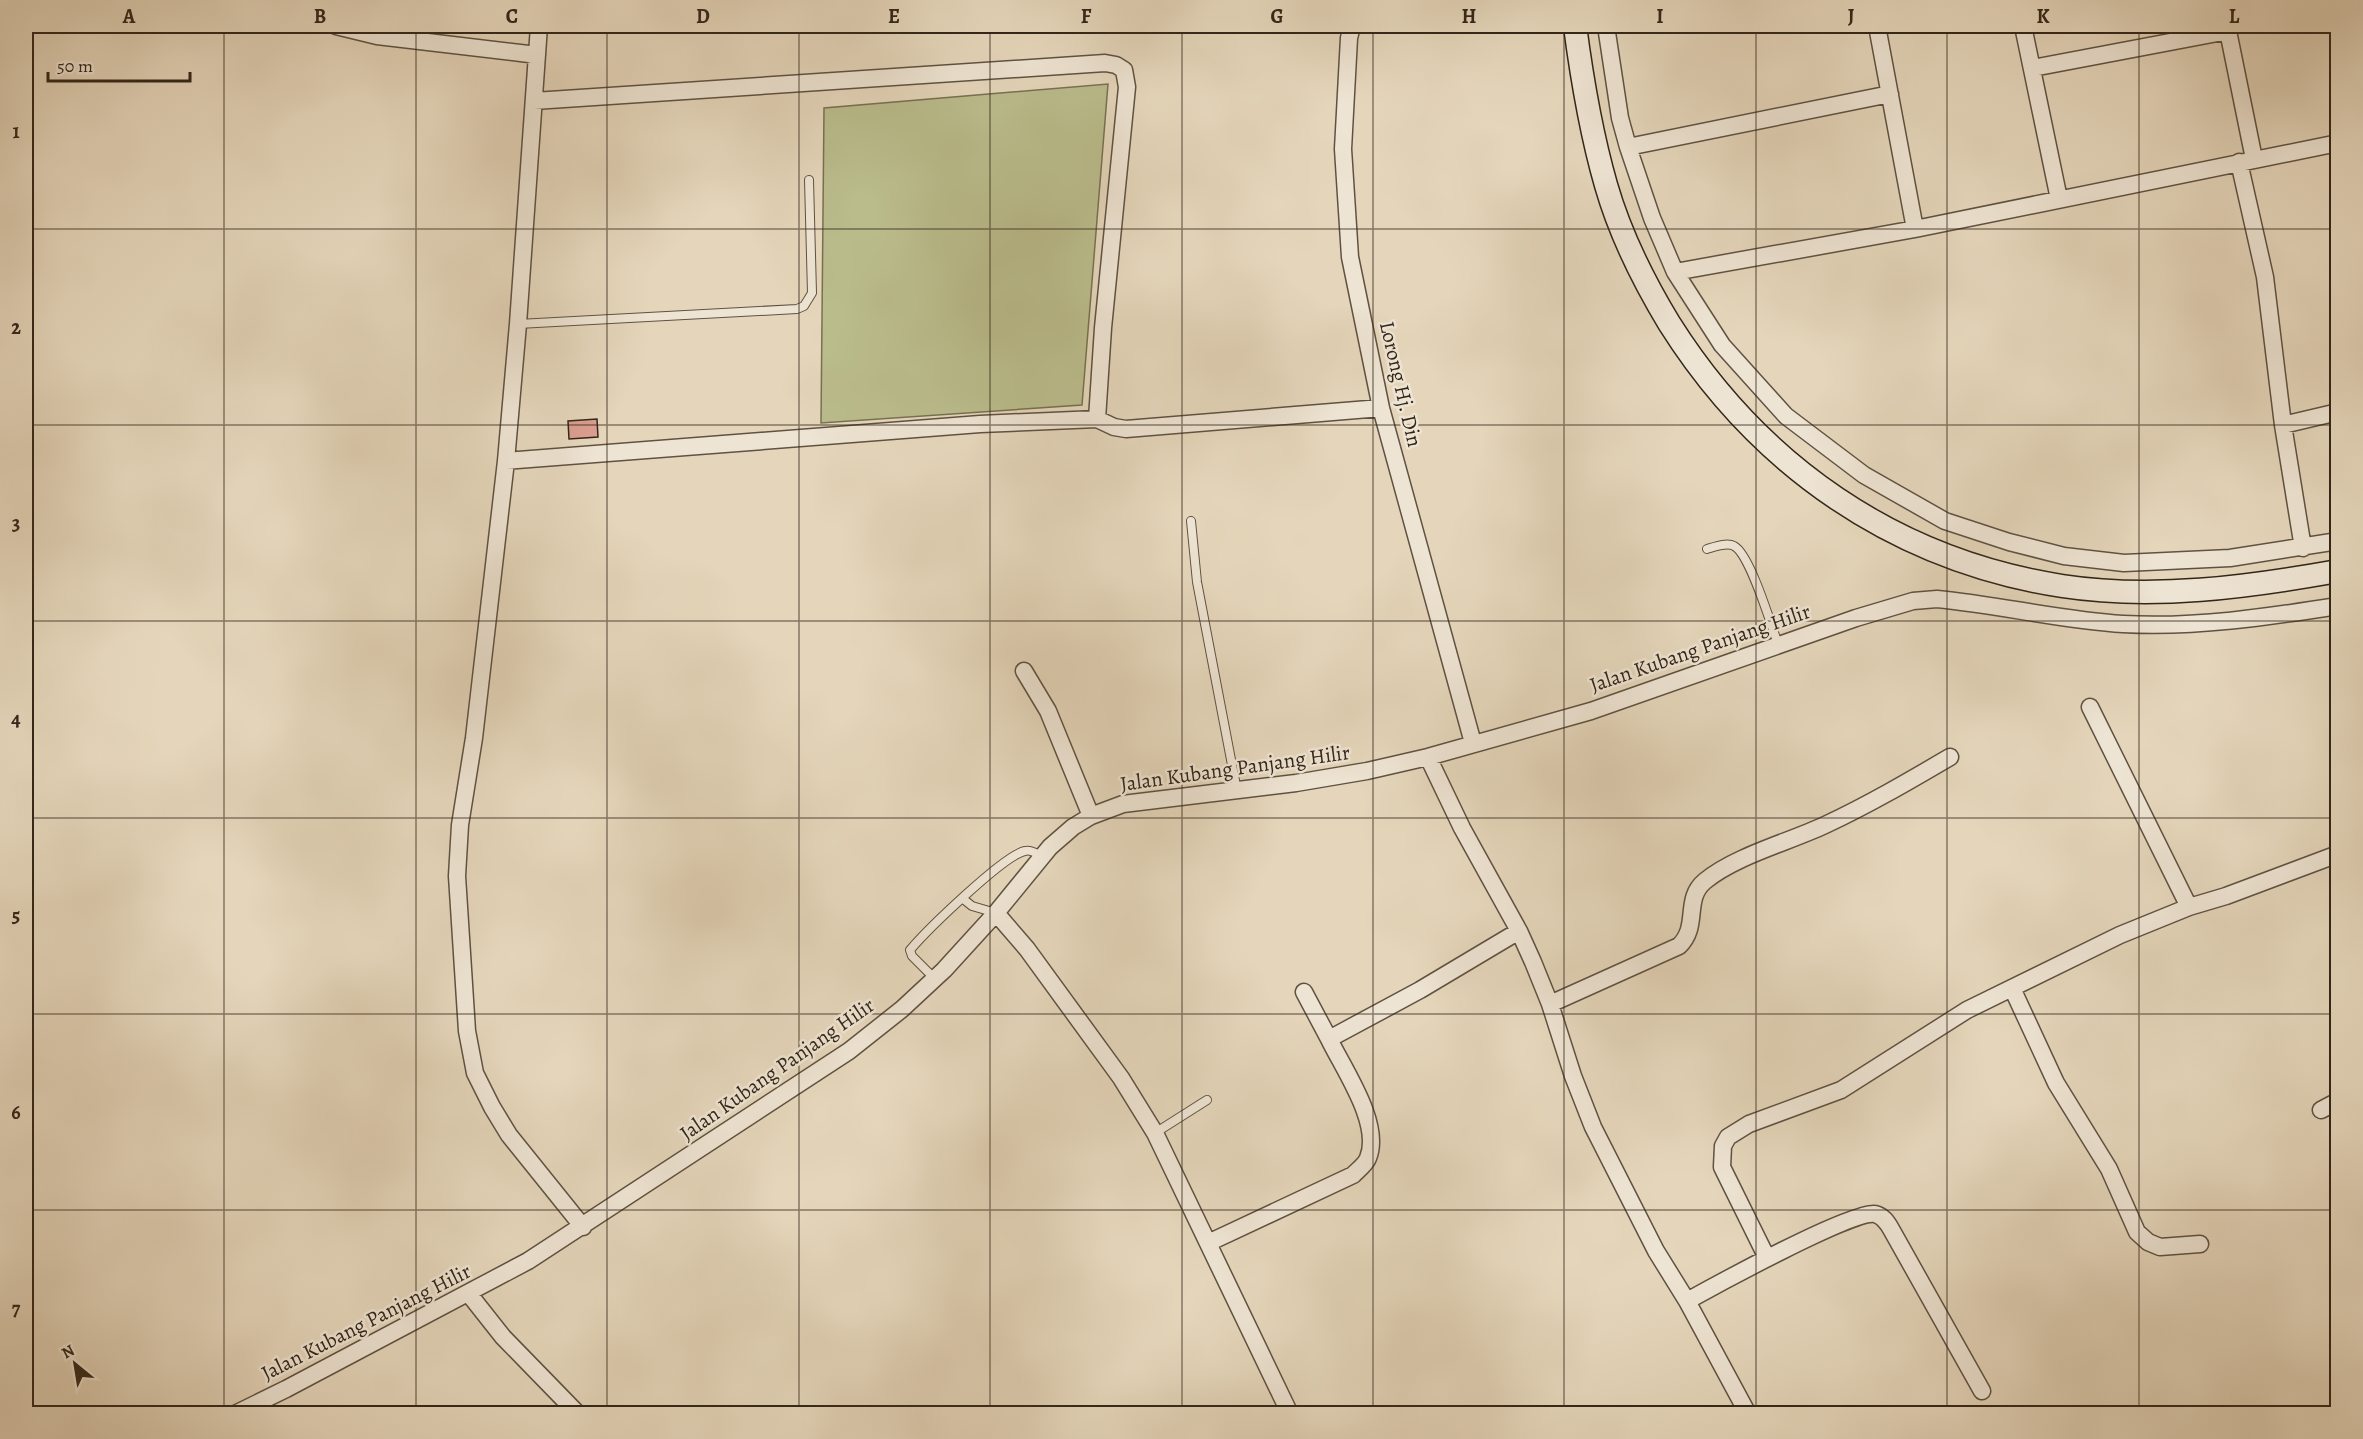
<svg xmlns="http://www.w3.org/2000/svg" width="2363" height="1439" font-family="Alegreya,serif">
  <style>
    .green { fill: #babc8c; stroke: #767152; stroke-width: 1.5 }
    .building { fill: #dc9e91; stroke: #322619; stroke-width: 1.5 }
    .lines { fill: none; stroke-linecap: round; stroke-linejoin: round }
    .service-casing { stroke: #5f5242; stroke-width: 10 }
    .minor-casing { stroke: #5f5242; stroke-width: 19 }
    .secondary-casing { stroke: #322619; stroke-width: 25 }
    .service { stroke: #eee4d3; stroke-width: 8 }
    .minor { stroke: #eee4d3; stroke-width: 16 }
    .secondary { stroke: #eee4d3; stroke-width: 22 }
    .grid { fill: none; stroke: #322619; stroke-width: 1.5; stroke-opacity: 0.55 }
    .labels { text-anchor: middle; stroke-width: 5; stroke-linejoin: round; paint-order: stroke }
    .street-label { font-size: 21px; fill: #322619; stroke: #eee4d3 }
    .neatline { fill: none; stroke: #322619; stroke-width: 2 }
    .grid-label { font-size: 20px; text-anchor: middle; font-weight: bold; fill: #322619 }
  </style>
  <rect width="100%" height="100%" fill="#e5d6bb"/>
  <filter id="stains"><feTurbulence type="fractalNoise" baseFrequency=".00333" numOctaves="4"/><feColorMatrix values="0 0 0 0 .2 0 0 0 0 .09 0 0 0 0 .02 0 0 0 .5 -.17"/></filter>
  <radialGradient id="worn" r=".72"><stop offset=".6" stop-color="#630" stop-opacity="0"/><stop offset="1" stop-color="#630" stop-opacity=".3"/></radialGradient>
  <!-- green -->
  <path class="green" d="M1108,84L1082,405L821,423L824,108Z"/>
  <!-- building -->
  <path class="building" d="M597,419L598,437L569,439L568,421Z"/>
  <g class="lines">
    <defs>
      <path id="service" d="M518,324L797,309L804,306L812,293L809,180
        M1191,521L1197,582L1237,791
        M1707,549C1714,547 1727,542 1734,546C1750,554 1771,625 1778,644
        M962,898L972,906L996,913
        M935,979L912,956L910,950C927,930 1004,855 1025,851C1031,849 1037,854 1042,856
        M1155,1133L1207,1100"/>
      <path id="minor" d="M336,26L377,36L537,55
        M539,26L518,324L506,461L474,738L460,825L457,876L467,1031L475,1073L492,1107L509,1135L583,1227
        M1352,26L1349,38L1343,149L1350,257L1381,408L1473,743
        M1606,26L1620,118L1628,147L1652,218L1675,272L1722,345L1786,416L1864,475L1945,521L2009,542L2064,556L2124,563L2230,558L2338,541
        M1877,26L1915,229
        M2023,26L2059,199
        M2227,26L2254,159
        M2033,68L2228,31
        M534,101L1105,63L1116,65L1124,70L1127,87L1103,328L1097,419
        M1628,147L1890,94
        M2239,162L2265,277L2283,425L2303,548
        M1675,272L1915,229L2338,143
        M2283,425L2338,412
        M506,461L980,424L1097,419L1114,427L1126,429L1381,408
        M1024,671L1048,711L1091,816
        M2090,707L2189,907
        M1428,757L1462,828L1519,931L1533,962L1550,1004L1573,1076L1593,1127L1656,1251L1687,1301L1748,1414
        M996,913L1027,949L1121,1078L1155,1133L1290,1414
        M2012,988L2056,1083L2109,1169L2137,1232L2148,1242L2160,1247L2200,1244
        M1304,992L1329,1039
        M1550,1004L1679,946C1700,926 1683,899 1705,881C1735,856 1789,842 1825,825C1868,805 1909,781 1950,757
        M2321,1110L2338,1101
        M1208,1243L1353,1175C1358,1170 1366,1164 1368,1158C1382,1124 1344,1070 1329,1039L1420,990L1519,931
        M1767,1258L1722,1167L1723,1146L1728,1137L1749,1124L1841,1090L1967,1010L2120,935L2189,907L2226,896L2338,854
        M469,1294L503,1337L578,1414
        M1687,1301C1714,1286 1853,1210 1875,1214C1883,1216 1887,1222 1891,1229L1982,1391
        M235,1414L286,1389L528,1261L849,1051L902,1009L944,970L996,913L1050,847L1073,827L1091,816L1123,804L1296,783L1367,771L1428,757L1591,711L1856,618L1913,601L1937,599C1999,605 2061,620 2123,624C2195,628 2267,617 2338,606"/>
      <path id="secondary" d="M1575,26C1582,79 1591,133 1606,185C1620,234 1643,280 1669,323C1759,466 1895,560 2062,586C2153,600 2248,587 2338,571"/>
    </defs>
    <!-- service casing -->
    <use href="#service" class="service-casing"/>
    <!-- minor casing -->
    <use href="#minor" class="minor-casing"/>
    <!-- secondary casing -->
    <use href="#secondary" class="secondary-casing"/>
    <!-- service -->
    <use href="#service" class="service"/>
    <!-- minor -->
    <use href="#minor" class="minor"/>
    <!-- secondary -->
    <use href="#secondary" class="secondary"/>
  </g>
  <!-- grid -->
  <path class="grid" d="M224,26V1414M416,26V1414M607,26V1414M799,26V1414M990,26V1414M1182,26V1414M1373,26V1414M1564,26V1414M1756,26V1414M1947,26V1414M2139,26V1414M26,229H2338M26,425H2338M26,621H2338M26,818H2338M26,1014H2338M26,1210H2338"/>
  <g class="labels">
    <!-- street labels -->
    <g class="street-label">
      <text transform="translate(1401 384) rotate(77)" y="7">Lorong Hj. Din</text>
      <text transform="translate(1700 648) rotate(-19)" y="7">Jalan Kubang Panjang Hilir</text>
      <text transform="translate(1235 768) rotate(-8)" y="7">Jalan Kubang Panjang Hilir</text>
      <text transform="translate(777 1069) rotate(-35)" y="7">Jalan Kubang Panjang Hilir</text>
      <text transform="translate(366 1322) rotate(-27)" y="7">Jalan Kubang Panjang Hilir</text>
    </g>
  </g>
  <!-- margin -->
  <rect width="2363" height="1439" fill="none" stroke="#e5d6bb" stroke-width="66"/>
  <!-- north arrow -->
  <g transform="translate(75 1364) rotate(330)" stroke="#eee4d3" stroke-width="4.5" paint-order="stroke">
  <path d="M0-4.5L10 22L0 15L-10 22Z" fill="#322619"/>
  <text y="-9" font-size="16" font-weight="bold" text-anchor="middle" fill="#322619">N</text>
  </g>
  <!-- scale -->
  <path d="M48 72v9h142v-9" fill="none" stroke="#322619" stroke-width="3"/>
  <text x="57" y="72" font-size="18" fill="#322619" stroke="#eee4d3" stroke-width="4.5" paint-order="stroke">50 m</text>
  <rect x="33" y="33" width="2297" height="1373" class="neatline"/>
  <g class="grid-label">
    <text x="129" y="23">A</text>
    <text x="320" y="23">B</text>
    <text x="512" y="23">C</text>
    <text x="703" y="23">D</text>
    <text x="894" y="23">E</text>
    <text x="1086" y="23">F</text>
    <text x="1277" y="23">G</text>
    <text x="1469" y="23">H</text>
    <text x="1660" y="23">I</text>
    <text x="1851" y="23">J</text>
    <text x="2043" y="23">K</text>
    <text x="2234" y="23">L</text>
    <text x="16" y="138">1</text>
    <text x="16" y="334">2</text>
    <text x="16" y="530">3</text>
    <text x="16" y="726">4</text>
    <text x="16" y="922">5</text>
    <text x="16" y="1119">6</text>
    <text x="16" y="1315">7</text>
  </g>
  <rect width="100%" height="100%" filter="url(#stains)"/>
  <rect width="100%" height="100%" fill="url(#worn)"/>
</svg>
